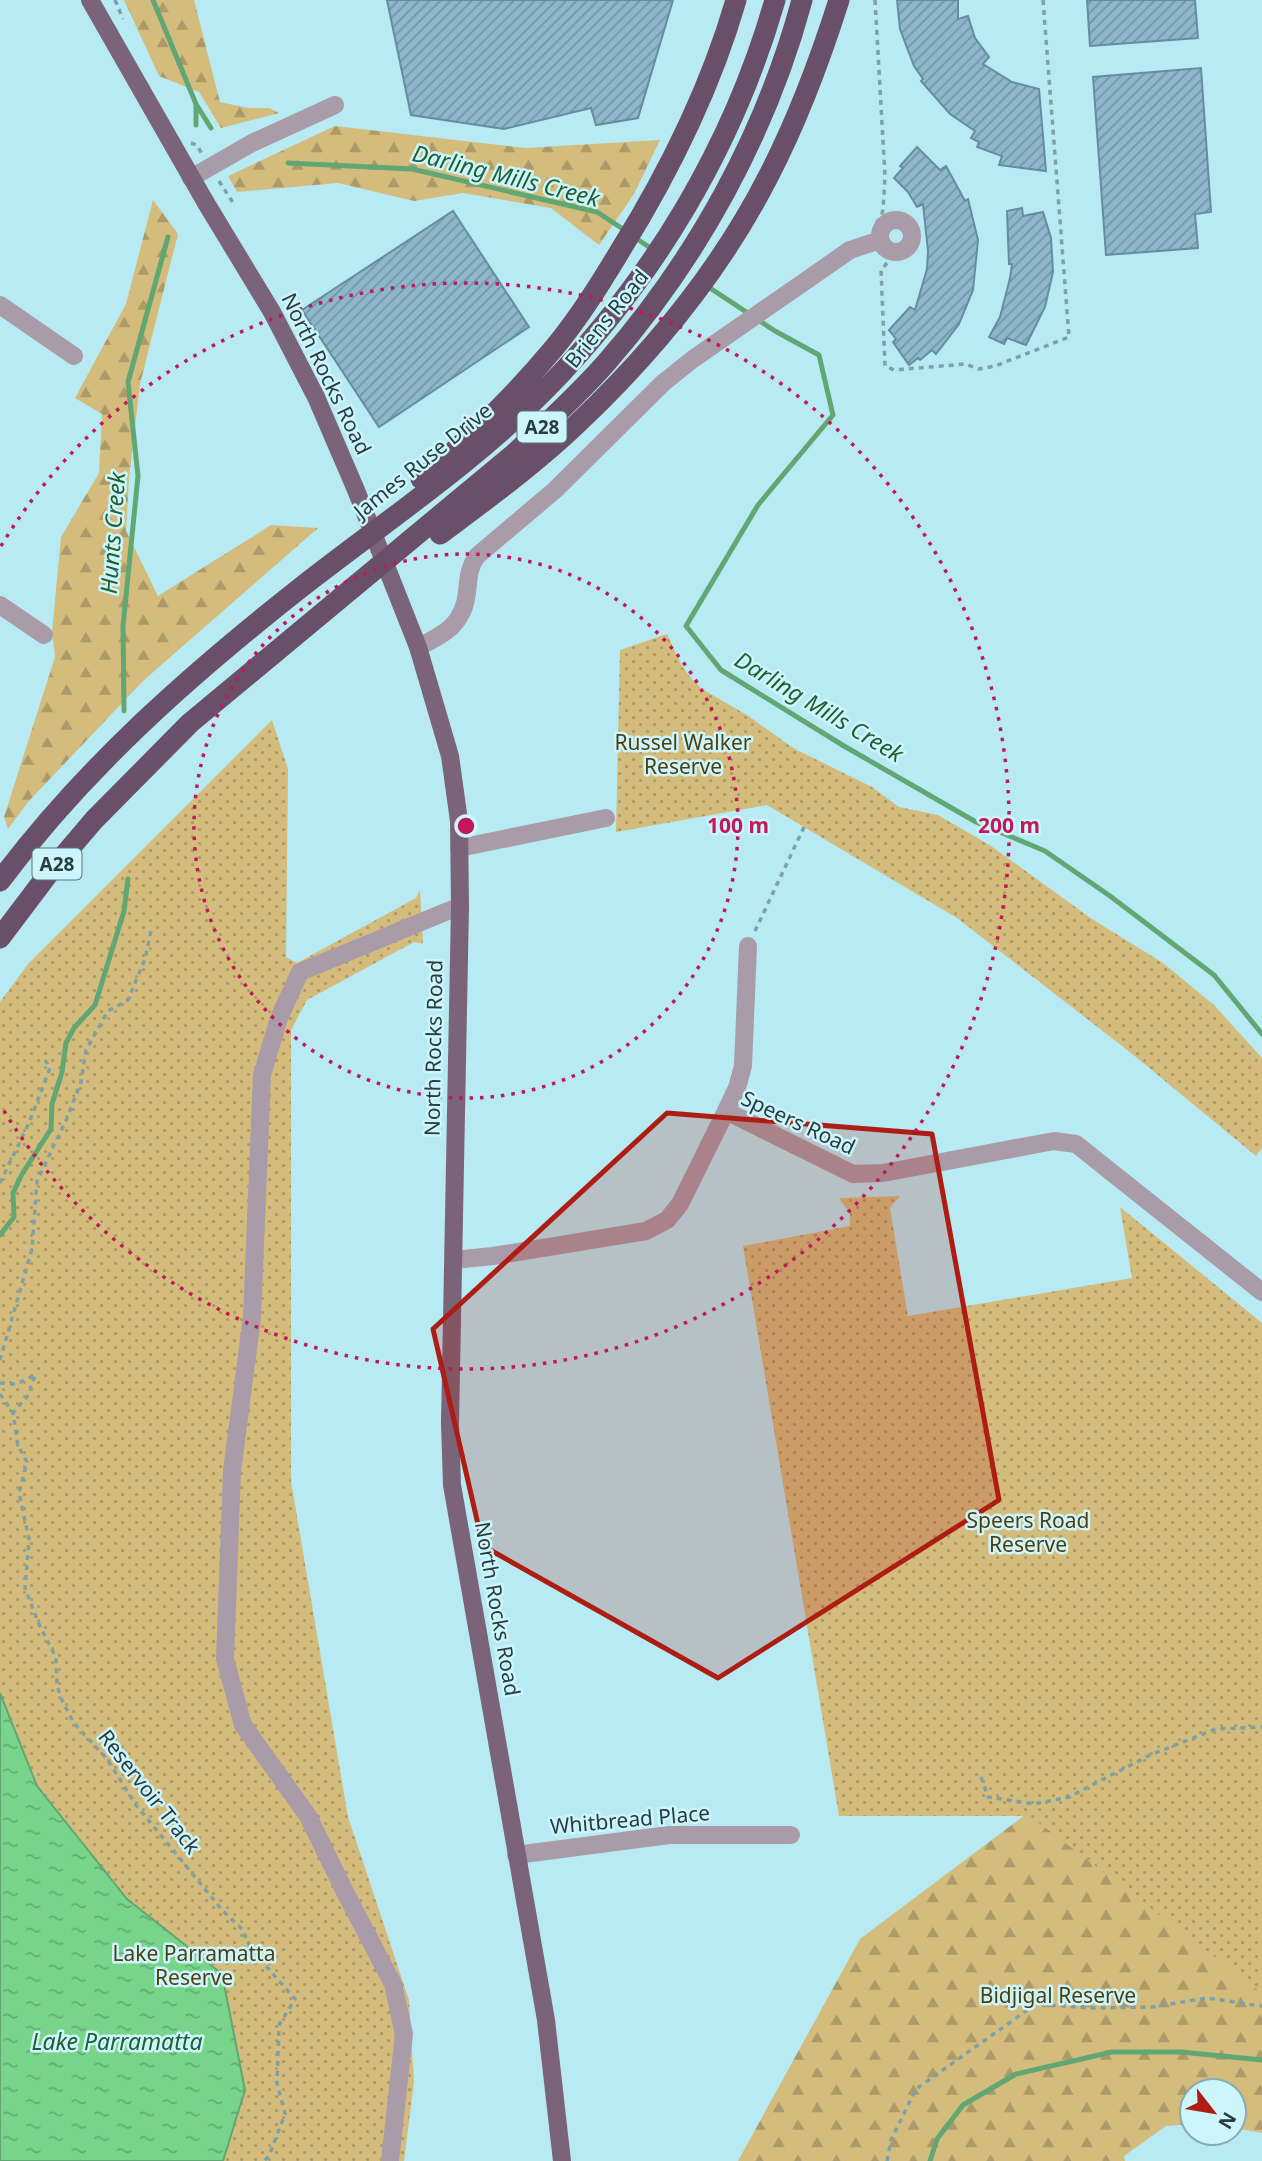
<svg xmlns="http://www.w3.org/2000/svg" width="1262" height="2161" font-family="'Noto Sans',sans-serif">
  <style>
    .forest { fill: url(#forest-firs) }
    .park { fill: url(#park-dots) }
    .water { fill: url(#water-ripples); stroke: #60a774; stroke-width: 2 }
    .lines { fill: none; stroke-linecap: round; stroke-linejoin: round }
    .stream { stroke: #60a774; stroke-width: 5 }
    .building { fill: url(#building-hatch); stroke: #658da0; stroke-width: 2 }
    .path { stroke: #7ca2a8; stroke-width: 3.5; stroke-dasharray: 5 5; stroke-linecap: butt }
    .minor { stroke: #a99ba8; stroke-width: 18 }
    .major { stroke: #7b6379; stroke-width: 18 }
    .highway { stroke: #6a4f68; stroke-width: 21 }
    .marked { fill: #ad1d14; fill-opacity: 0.2; stroke: #ad1d14; stroke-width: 5; stroke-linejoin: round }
    .ring { fill: none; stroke: #c2185b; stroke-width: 3.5; stroke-dasharray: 3.5 7 }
    .labels { text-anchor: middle; stroke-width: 5; stroke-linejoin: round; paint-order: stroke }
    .shield { fill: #cdf5fc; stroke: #5a7478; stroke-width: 2 }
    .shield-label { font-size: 19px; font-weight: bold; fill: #283d40 }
    .street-label { font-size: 21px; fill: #283d40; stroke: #cdf5fc }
    .park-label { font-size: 21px; fill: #4e3e0f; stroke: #cdf5fc }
    .water-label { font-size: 23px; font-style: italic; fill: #1f5f31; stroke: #cdf5fc }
    .centre { fill: #c2185b; stroke: #cdf5fc; stroke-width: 3.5 }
    .ring-label { font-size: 21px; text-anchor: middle; font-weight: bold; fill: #c2185b; stroke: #cdf5fc; stroke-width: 5; stroke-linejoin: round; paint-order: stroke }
  </style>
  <defs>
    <pattern id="forest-firs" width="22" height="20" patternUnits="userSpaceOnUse" patternTransform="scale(1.75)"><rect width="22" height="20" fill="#d4bc7d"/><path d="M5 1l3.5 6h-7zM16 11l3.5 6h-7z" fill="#ac9a68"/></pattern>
    <pattern id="park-dots" width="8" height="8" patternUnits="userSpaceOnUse" patternTransform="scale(1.75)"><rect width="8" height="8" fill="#d4bc7d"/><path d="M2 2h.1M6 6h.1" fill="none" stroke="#ac9a68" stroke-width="1.8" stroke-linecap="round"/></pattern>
    <pattern id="water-ripples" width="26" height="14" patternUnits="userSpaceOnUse" patternTransform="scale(1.75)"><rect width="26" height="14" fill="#78d48b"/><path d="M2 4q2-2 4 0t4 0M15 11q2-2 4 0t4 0" fill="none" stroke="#62ad73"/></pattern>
    <pattern id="building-hatch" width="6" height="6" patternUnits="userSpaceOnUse" patternTransform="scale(1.75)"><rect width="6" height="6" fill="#8eb7cc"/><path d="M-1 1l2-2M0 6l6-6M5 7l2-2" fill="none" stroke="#7496a7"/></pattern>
  </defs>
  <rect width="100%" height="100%" fill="#b7eaf2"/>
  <!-- forest -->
  <path class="forest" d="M124,0H194L220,102L248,108H269L279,113L221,128L199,92L159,76Z
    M335,126L526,148L660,140L634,194L599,245L551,208L463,193L414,201L338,183L237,192L228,176Z
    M153,200L178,234L140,384L129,479L126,531L158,596L271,525L318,528L143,681L28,802L8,829L4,817L55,657L52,632L61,537L99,473L102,414L75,398L126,304Z
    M1033,1809L1262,1813V2133L1234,2128V2091H1192V2124L1166,2126L1124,2156L1125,2161H738L860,1939Z"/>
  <!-- park -->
  <path class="park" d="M667,634L682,666L690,677L702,689L747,715L793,748L872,787L899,807L938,815L991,846L1092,919L1163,963L1214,1005L1262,1058V1148L1256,1156L1131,1053L957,918L767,805L616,832L620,650Z
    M272,720L288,769L286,957L297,963L416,898L420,890L423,944L414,942L307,1000L291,1030V1481L348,1817L409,2000L414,2082L404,2161H0V1002L28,964Z
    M900,1196L890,1208L908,1316L1132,1278L1120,1207L1262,1323V1993L1030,1816H839L743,1246L850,1226V1214L839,1198Z"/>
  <!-- water -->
  <path class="water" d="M0,1693L37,1786L127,1899L222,1974L245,2090L223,2161H0Z"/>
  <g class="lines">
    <!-- stream -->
    <path class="stream" d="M153,0L196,104L211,128
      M196,125V104
      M288,163L412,169L597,212L626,231
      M634,237L652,249
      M707,286L775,331L819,355L833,415L758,505L686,626L721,670L844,746L976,822L1045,851L1110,896L1214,975L1262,1034
      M124,711L123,626L138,476L128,382L168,237
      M0,1235L14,1217L13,1193L22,1174L51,1129L52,1104L62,1072L66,1043L74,1028L95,1005L124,911L128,879
      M930,2161L937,2139L963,2105L1016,2074L1112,2052H1181L1262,2060"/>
  </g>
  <!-- building -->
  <path class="building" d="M387,0H673L638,118L596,125L591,108L504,129L411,115Z
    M897,0H958V19L968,16L975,38L989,57L983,64L1012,82L1039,89L1046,171L999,165L1002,156L977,147L979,142L971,138L975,131L950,114L921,81L923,79L914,66L900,29Z
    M1087,0H1195L1198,38L1090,46Z
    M1201,68L1211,212L1195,214L1198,248L1106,255L1093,77Z
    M917,147L940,170L946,166L965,201L968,199L978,240L973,290L959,324L936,354L932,350L920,360L918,358L909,365L893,342L896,339L889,330L910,307L915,310L927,269L928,251L923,204L917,207L908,192L894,178L903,168L900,166Z
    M1022,208L1023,216L1043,212L1051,238L1053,272L1045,307L1026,345L1007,338L1004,344L989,337L1000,317L1010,278L1012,264H1009L1007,211Z
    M453,211L529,327L379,427L302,310Z"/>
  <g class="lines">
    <!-- path -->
    <path class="path" d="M115,0L123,19
      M875,0L885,176L883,210L881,217L876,223
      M191,143L197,145L202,154
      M219,181L235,206
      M887,263L881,270L885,366L894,370L965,364L979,369L995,366L1069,337L1043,0
      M755,931L805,825
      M0,1183L29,1123L50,1068L44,1058
      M0,1360L32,1249L37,1181L67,1118L81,1082L86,1050L108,1011L128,1000L145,959L152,926
      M0,1383L16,1384L36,1375L31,1384L30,1393L13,1413
      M0,1394L13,1413L18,1446L27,1462L19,1493L29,1539L25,1588L38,1622L56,1658L57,1686L62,1700L73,1722L107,1759L136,1805L223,1911L242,1929L251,1949L295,1999L279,2025L277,2083L285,2114L269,2156L264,2161
      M981,1777L988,1797L1034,1804L1069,1797L1150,1755L1216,1729L1262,1727
      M887,2161L891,2140L916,2089L1036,2004L1093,2008L1152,2007L1207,1998L1262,2006"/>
    <!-- minor -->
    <path class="minor" d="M191,178L252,143L335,105
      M880 236a16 16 0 1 1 32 0a16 16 0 1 1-32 0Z
      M0,305L74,356
      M0,605L44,635
      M418,647C444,635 464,624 467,592C469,577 468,569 477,556L555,490L663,383L693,359L850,250L880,240
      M459,848L606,818
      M726,1111L737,1088L743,1066L748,946
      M454,1260L493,1256L646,1231L667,1220L680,1204L726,1111L853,1174L883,1173L1054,1141L1076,1144L1262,1292
      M516,1855L669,1835H791
      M390,2161L404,2034L393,1984L345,1892L308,1816L243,1725L225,1659L232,1471L252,1317L262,1075L279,1018L300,972L460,906"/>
    <!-- major -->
    <path class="major" d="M90,0L206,203L272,312L316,397L356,490L418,647L450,756L459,821L460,906L450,1423L452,1485L546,2020L562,2161"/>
    <!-- highway -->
    <path class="highway" d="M421,479C469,440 514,396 554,348C579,318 600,284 620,251C669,172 710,90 736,0
      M440,534C487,499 534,465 577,424C651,354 721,269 768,177C797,121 820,60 839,0
      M0,881C86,766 192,673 304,585C386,521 473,463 546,389C653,280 733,147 775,0
      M0,938L49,873L94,820L190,723L515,453C546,424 578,395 606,363C697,259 766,134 802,0"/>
  </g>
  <!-- marked area -->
  <path class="marked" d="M667,1113L932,1134L999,1500L718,1678L483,1546L433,1329Z"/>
  <!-- distance rings -->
  <g class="ring">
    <circle cx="466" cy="826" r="272"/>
    <path d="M1 546A543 543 0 1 1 1 1106"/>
  </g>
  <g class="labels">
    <!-- shield labels -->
    <g class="shield">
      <rect x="517.5" y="411.5" width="49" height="31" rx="5"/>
      <rect x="32.5" y="848.5" width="49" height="31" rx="5"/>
    </g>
    <g class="shield-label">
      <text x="542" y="434">A28</text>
      <text x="57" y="871">A28</text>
    </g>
    <!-- street labels -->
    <g class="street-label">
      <text transform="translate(607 319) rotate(-51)" y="7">Briens Road</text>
      <text transform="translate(326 374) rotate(64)" y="7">North Rocks Road</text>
      <text transform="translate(423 461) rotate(-39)" y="7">James Ruse Drive</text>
      <text transform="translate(434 1048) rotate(-89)" y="7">North Rocks Road</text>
      <text transform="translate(798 1123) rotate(25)" y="7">Speers Road</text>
      <text transform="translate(497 1609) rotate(80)" y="7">North Rocks Road</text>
      <text transform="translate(149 1792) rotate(52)" y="7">Reservoir Track</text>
      <text transform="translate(630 1820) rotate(-5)" y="7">Whitbread Place</text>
    </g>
    <!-- park labels -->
    <g class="park-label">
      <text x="683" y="750">Russel Walker<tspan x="683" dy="24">Reserve</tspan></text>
      <text x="1028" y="1528">Speers Road<tspan x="1028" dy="24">Reserve</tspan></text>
      <text x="194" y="1961">Lake Parramatta<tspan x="194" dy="24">Reserve</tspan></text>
      <text x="1058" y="2003">Bidjigal Reserve</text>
    </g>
    <!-- water labels -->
    <g class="water-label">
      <text transform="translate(506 176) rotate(14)" y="8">Darling Mills Creek</text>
      <text transform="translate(113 533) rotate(-86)" y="8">Hunts Creek</text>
      <text transform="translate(819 707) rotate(31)" y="8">Darling Mills Creek</text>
      <text x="117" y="2050">Lake Parramatta</text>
    </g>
  </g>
  <circle cx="466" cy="826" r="10" class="centre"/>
  <g class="ring-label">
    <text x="738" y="833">100 m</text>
    <text x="1009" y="833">200 m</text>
  </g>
  <!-- north arrow -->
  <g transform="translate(1213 2112) rotate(121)"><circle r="33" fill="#cdf5fc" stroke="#8babb1" stroke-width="2"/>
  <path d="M0-5L12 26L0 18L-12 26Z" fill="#ad1d14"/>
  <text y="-10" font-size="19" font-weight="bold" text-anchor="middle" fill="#283d40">N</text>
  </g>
</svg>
